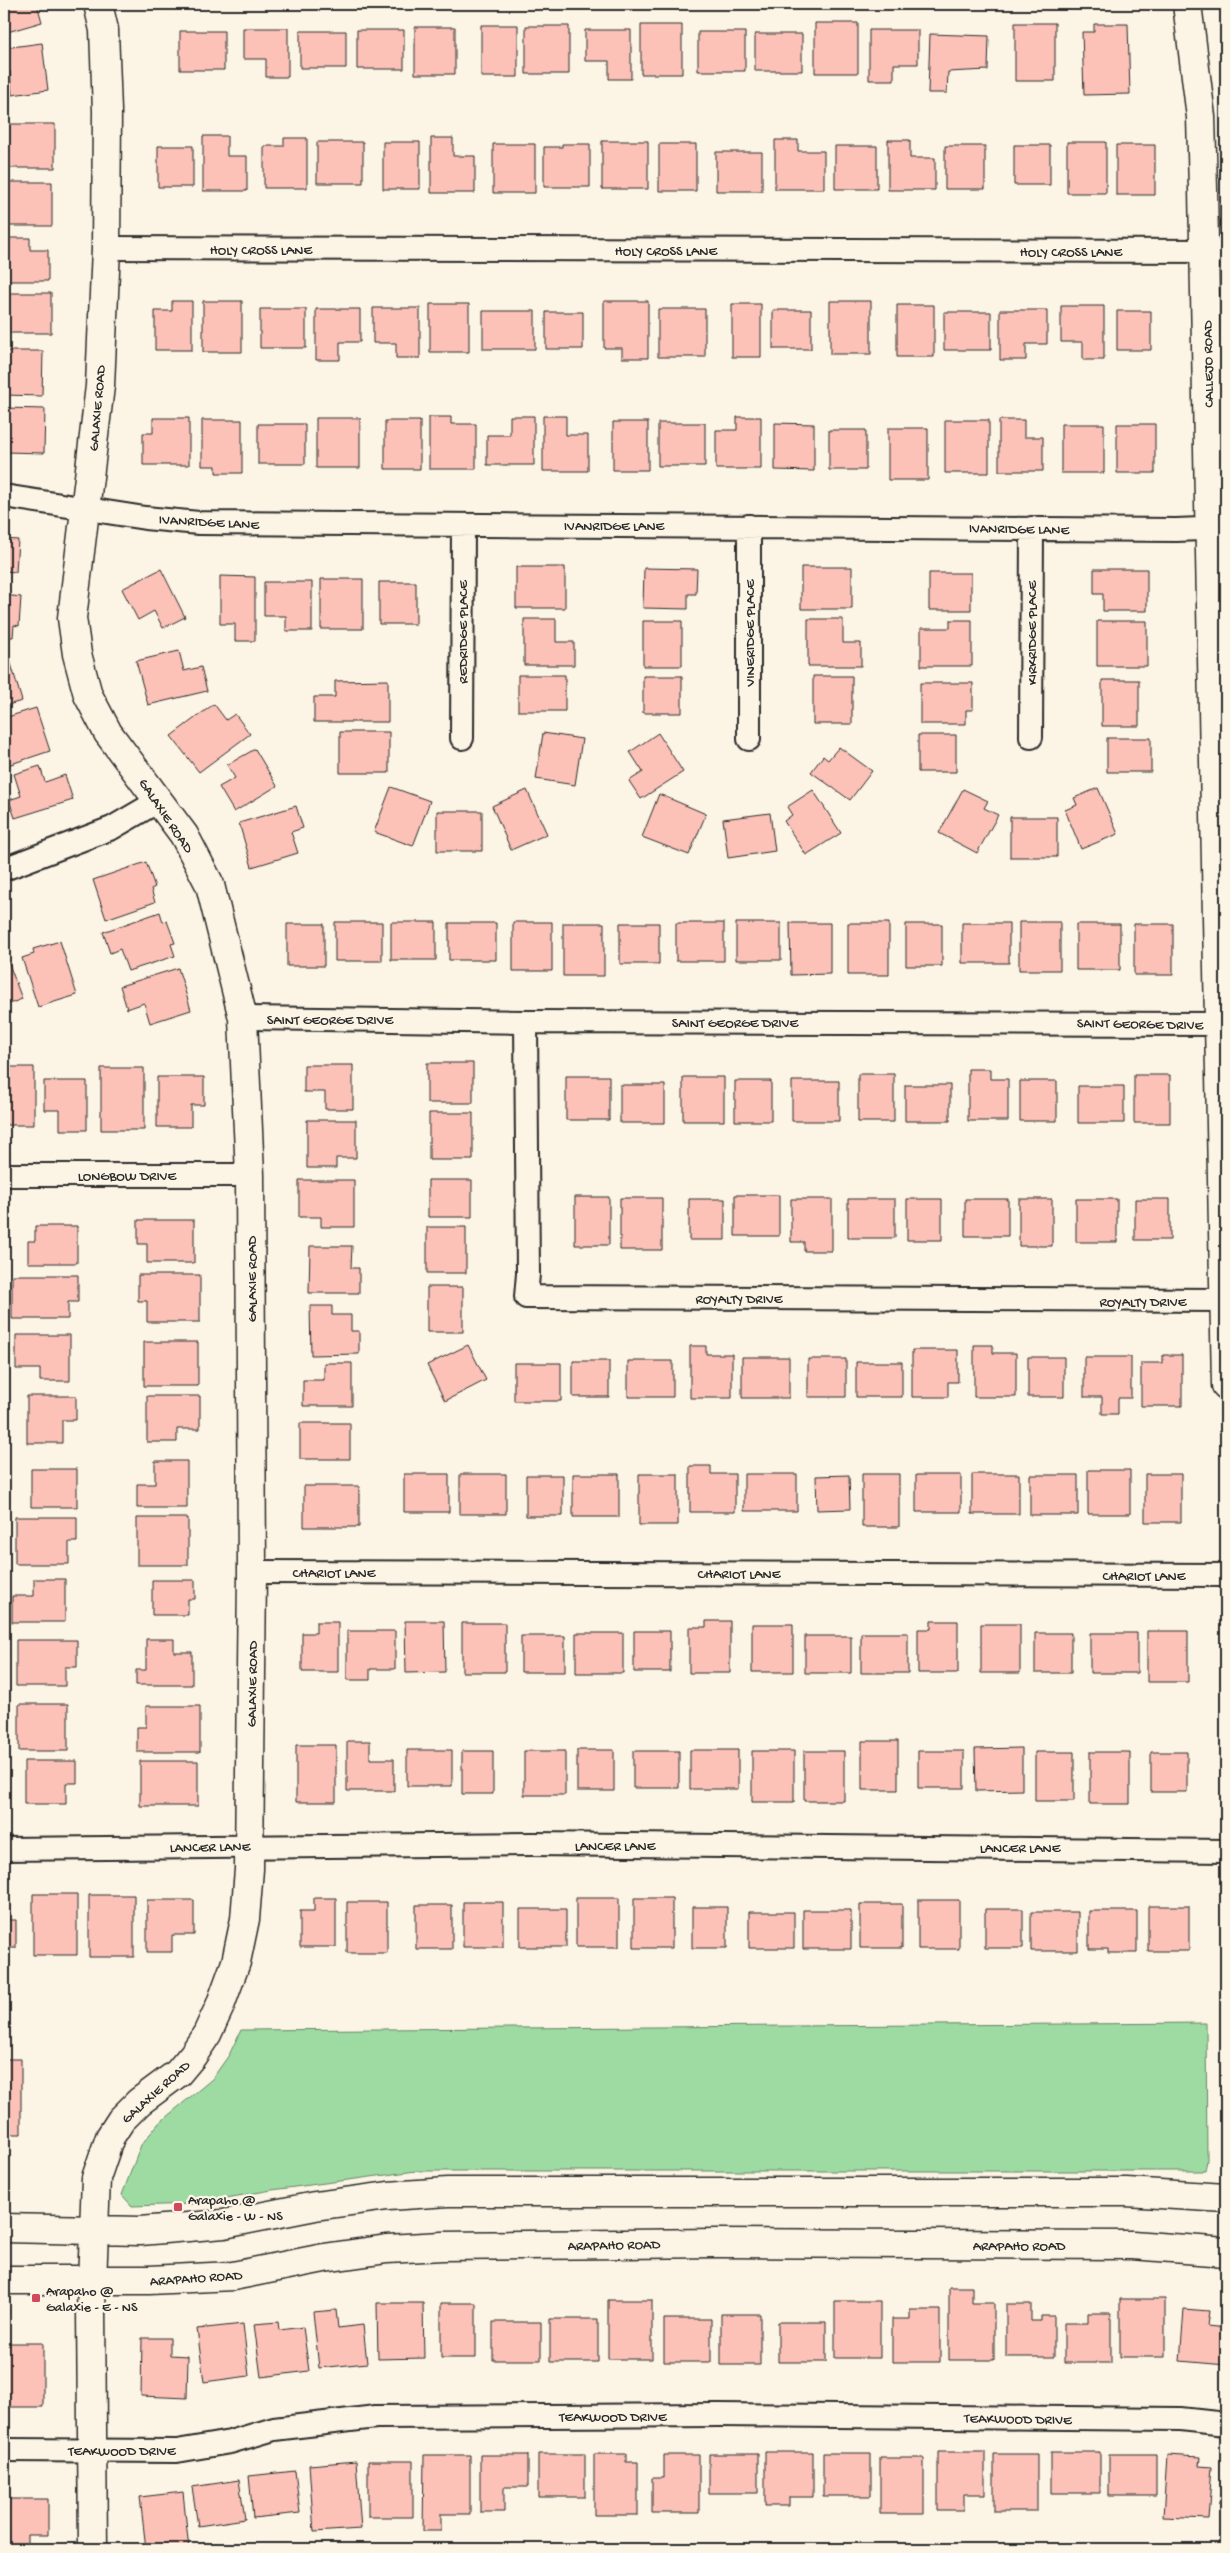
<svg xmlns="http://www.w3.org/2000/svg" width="1230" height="2553" font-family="'Gochi Hand',sans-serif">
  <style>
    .green { fill: #9edba2; stroke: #648366 }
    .building { fill: #fcc1b7; stroke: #2b2b2b }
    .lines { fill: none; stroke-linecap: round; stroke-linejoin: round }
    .street-casing { stroke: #2b2b2b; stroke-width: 26 }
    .secondary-casing { stroke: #2b2b2b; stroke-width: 31 }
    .street { stroke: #fcf5e5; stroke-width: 22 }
    .secondary { stroke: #fcf5e5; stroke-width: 28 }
    .poi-dot { fill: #d1495b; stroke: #fcf5e5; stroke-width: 2 }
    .labels { text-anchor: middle; stroke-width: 4.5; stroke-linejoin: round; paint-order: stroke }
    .street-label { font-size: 14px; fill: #2b2b2b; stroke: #fcf5e5 }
    .poi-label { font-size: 14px; fill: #2b2b2b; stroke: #fcf5e5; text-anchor: start }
  </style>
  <rect width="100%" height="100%" fill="#fcf5e5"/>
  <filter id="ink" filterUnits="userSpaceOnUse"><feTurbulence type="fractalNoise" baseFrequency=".02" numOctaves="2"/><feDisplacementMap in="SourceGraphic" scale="10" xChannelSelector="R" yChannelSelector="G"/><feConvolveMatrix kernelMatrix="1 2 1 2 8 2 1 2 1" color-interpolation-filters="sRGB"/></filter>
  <g filter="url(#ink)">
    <!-- green -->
    <path class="green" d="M1206,2023L1207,2160L1205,2171H416L272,2190L192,2204L132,2206L122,2195L141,2145L159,2123L212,2079L229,2055L241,2030Z"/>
    <!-- building -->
    <path class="building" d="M4,4H37L42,22L4,33Z
      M815,23H858V73H815Z
      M1015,23H1055V81H1015Z
      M1094,24H1128L1130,94L1084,95L1082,32H1094Z
      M481,25H518V77H481Z
      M641,25H682V74H641Z
      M526,26H569V74H526Z
      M415,27H455V74H415Z
      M243,28H288V77H266V59H243Z
      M357,30H404V69H357Z
      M585,30H631V79H609V61H585Z
      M869,30H918V64H894V80H869Z
      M180,31H224V70H180Z
      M300,31H346V68H300Z
      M698,32H745V71H698Z
      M755,34H802V71H755Z
      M930,34L989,36L988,70L948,72L947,93H928Z
      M42,43L48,90L12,95L10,71L4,72V48Z
      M4,124H55V168H4Z
      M203,136H227V156H247V191H203Z
      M284,138H307V188H264V146H284Z
      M431,138H453V156H475V193H431Z
      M775,140H798V151H824V189H775Z
      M888,140H910V158H935V190H888Z
      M602,141H648V189H602Z
      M317,142H363V183H317Z
      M383,142H420V189H383Z
      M1067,142H1106V193H1067Z
      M493,144H535V193H493Z
      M562,144H590V187H544V147H562Z
      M659,144H696V191H659Z
      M1014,145H1050V185H1014Z
      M1116,145H1155V195H1116Z
      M158,146H193V187H158Z
      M835,146H877V189H835Z
      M945,146H985V189H945Z
      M716,152H762V191H716Z
      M9,182H52V226H4V204H9Z
      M4,238H30V250H48V281H4Z
      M4,293H51V333H4Z
      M172,301H192V350H155V311H172Z
      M203,301H242V352H203Z
      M604,301H648V358H622V348H604Z
      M830,301H871V354H830Z
      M430,304H469V352H430Z
      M732,304H761V357H732Z
      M897,305H934V357H897Z
      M1061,306H1104V360H1083V342H1061Z
      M373,308H420V358H396V343H373Z
      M260,309H306V348H260Z
      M316,309H360V342H340V360H316Z
      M658,309H705V357H658Z
      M773,310H811V349H773Z
      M1000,310H1047V344H1026V360H1000Z
      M483,311H535V349H483Z
      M1117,311H1151V350H1117Z
      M546,312H583V349H546Z
      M944,312H991V350H944Z
      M4,351H43L42,396L4,395Z
      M4,408L45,409L44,453L4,452Z
      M510,416H534V465H487V435H510Z
      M543,416H566V435H588V471H543Z
      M429,417H451V424H476V469H429Z
      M737,417H761V469H716V430H737Z
      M153,418H189V465H143V433H153Z
      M316,418H360V468H316Z
      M202,420H242V473H216V466H202Z
      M945,420H989V473H945Z
      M999,420H1024V437H1043V471H999Z
      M385,421H420V469H385Z
      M613,422H648V470H613Z
      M658,423H705V466H658Z
      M775,423L814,424V471L775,470Z
      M258,424H305V464H258Z
      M1061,424H1104V473H1061Z
      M1117,424H1155V473H1117Z
      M888,428H928V480H888Z
      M829,430H866V470H829Z
      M4,539L18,540L16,572L4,571Z
      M516,567H565V608H516Z
      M801,567H852V609H801Z
      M644,568L697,569L696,594H688V609L643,608Z
      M161,569L185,617L163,628L154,611L138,620L122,589Z
      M1094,569H1147V611H1103V594H1094Z
      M929,573H971V610H929Z
      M220,576L255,577V641H235V624H220Z
      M321,579H363V629H321Z
      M264,582H312V631H286V616H264Z
      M379,582H416V624H379Z
      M4,595L21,597L19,626L14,625L13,637H4Z
      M524,619H556V642H574V665H524Z
      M808,619H843V643H861V666H808Z
      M950,620H972V666H921V628H950Z
      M643,621H682V666H643Z
      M1097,621H1147V666H1097Z
      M179,651L184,671L201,667L207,691L148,705L136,661Z
      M9,657L22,701L4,706V659Z
      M518,675H565V711H518Z
      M643,676H682V713H643Z
      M813,676H852V724H813Z
      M388,680V722H314V697H335V681Z
      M1102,680H1139V726H1102Z
      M920,683H973V710H966V724H920Z
      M214,704L226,720L235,714L250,734L199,772L171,736Z
      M36,708L50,751L5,766L4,718Z
      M340,732H389V773H340Z
      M543,733L582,739L575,785L536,779Z
      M658,733L683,772L641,799L629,781L643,772L630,752Z
      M918,735H956V772H918Z
      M1107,738H1151V772H1107Z
      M839,747L872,771L850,800L811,772L823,756L828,760Z
      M255,749L277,786L234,812L219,787L235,778L227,765Z
      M40,766L45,782L65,775L73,800L15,818L9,800L21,796L14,774Z
      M391,787L430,801L413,846L374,832Z
      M1098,788L1118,834L1081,849L1065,810L1077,805L1074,798Z
      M963,789L988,801L984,808L998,815L977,853L939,833Z
      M527,790L547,834L511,850L492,806Z
      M813,790L841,833L806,855L784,821L792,815L787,807Z
      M659,794L706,814L689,855L642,837Z
      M296,806L303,828L291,832L298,853L252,867L239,823Z
      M437,811H482V851H437Z
      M770,813L775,851L728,858L723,819Z
      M1010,817H1057V857H1010Z
      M146,862L155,887L151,889L155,902L106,919L93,880Z
      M160,912L163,922L167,921L175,943L171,944L175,956L128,971L120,949L110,953L103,932Z
      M335,922H382V961H335Z
      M391,922H436V960H391Z
      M513,922H552V971H513Z
      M1019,922H1060V970H1019Z
      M449,923H496V960H449Z
      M563,923H604V976H563Z
      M620,923H659V964H620Z
      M676,923H724V961H676Z
      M736,923H781V960H736Z
      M790,923H830V974L791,975Z
      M848,923H889V975H848Z
      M962,923H1009V963H962Z
      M287,924H324V966H287Z
      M906,924H942V966H906Z
      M1076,924H1120V970H1076Z
      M1134,924H1173V975H1134Z
      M60,941L77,995L38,1007L22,958L34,954L33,949Z
      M8,961L22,999L4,1006V962Z
      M178,968L191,1010L150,1023L144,1003L127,1009L120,986Z
      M427,1063H473V1103H427Z
      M304,1065H353V1109H325V1092H304Z
      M9,1067H34V1125H4V1078H9Z
      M101,1068H144V1130H101Z
      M968,1069H990V1079H1008V1121H968Z
      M858,1074H894V1122H858Z
      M1134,1075H1170V1123H1134Z
      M566,1076H609V1120H566Z
      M157,1077H204V1105H191V1127H157Z
      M683,1077H724V1121H683Z
      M44,1081H87V1130H60V1110H44Z
      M735,1081H771V1121H735Z
      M792,1081H839V1121H792Z
      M1020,1081H1057V1121H1020Z
      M620,1085H665V1123H620Z
      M905,1085H950V1121H905Z
      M1078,1086H1124V1123H1078Z
      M429,1113H473V1160H429Z
      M307,1120H356V1158H336V1168H307Z
      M299,1180H354V1227H321V1217H299Z
      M428,1180H472V1217H428Z
      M735,1195H779V1236H735Z
      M575,1197H609V1245H575Z
      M620,1198H662V1250H620Z
      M689,1199H725V1240H689Z
      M791,1199H832V1251H804V1242H791Z
      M848,1199H895V1238H848Z
      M907,1199H942V1240H907Z
      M965,1199H1008V1236H965Z
      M1019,1199H1052V1246H1019Z
      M1076,1199H1117V1242H1076Z
      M1135,1199H1170V1240H1135Z
      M138,1220H194V1263H147V1244H138Z
      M35,1226H77V1263H28V1241H35Z
      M427,1227H466V1273H427Z
      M310,1246H352L351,1268H359V1293H309Z
      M12,1275H78V1302H68V1319H12Z
      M138,1275H200V1322H147V1301H138Z
      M427,1287H463V1332H427Z
      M310,1306H332V1315H351V1331H359V1354L311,1355Z
      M16,1335H70V1381H40V1369H16Z
      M144,1342H198V1386H144Z
      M468,1345L486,1380L445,1401L427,1365Z
      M974,1345H993V1353H1016V1397H974Z
      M690,1346H706V1354H732V1398H690Z
      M912,1350H958V1382H948V1397H912Z
      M1163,1355H1182V1406H1141V1363H1163Z
      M742,1357H789V1398H742Z
      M1028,1357H1064V1397H1028Z
      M1084,1357H1131V1398H1118V1414H1102V1397H1084Z
      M808,1359H846V1397H808Z
      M573,1361H609V1397H573Z
      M628,1361H673V1397H628Z
      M856,1362H902V1397H856Z
      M324,1363H352V1406H303V1380H324Z
      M514,1363H561V1401H514Z
      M27,1396H76V1420H62V1443H27Z
      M147,1396H200V1429H177V1442H147Z
      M300,1423H350V1459H300Z
      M155,1461H187V1508H137V1484H155Z
      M690,1466H711V1474H735V1512H690Z
      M31,1469H77V1507H31Z
      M1088,1470H1130V1514H1088Z
      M404,1474H449V1512H404Z
      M460,1474H506V1514H460Z
      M573,1474H619V1517H573Z
      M639,1474H678V1525H639Z
      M744,1474H797V1511H744Z
      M862,1474H899V1527H862Z
      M972,1474H1019V1514H972Z
      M1145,1474H1181V1522H1145Z
      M526,1475H563V1516H526Z
      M849,1475L850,1509L817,1510L816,1476Z
      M916,1475H961V1512H916Z
      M1030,1475H1078V1515H1030Z
      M304,1486H359V1527H304Z
      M15,1517H77V1542H69V1564H15Z
      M137,1518H188V1565H137Z
      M34,1579H65V1622H12V1596H34Z
      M152,1580H195V1599H188V1615H152Z
      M405,1621H444L445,1672L406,1673Z
      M706,1621H730V1673H689V1627H706Z
      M931,1621H958V1673H918V1629H931Z
      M316,1622H338V1672H302V1633H316Z
      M462,1623H505V1672H462Z
      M752,1624H793V1672H752Z
      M981,1624H1020V1673H981Z
      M347,1631H395V1669H370V1680H347Z
      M634,1631H670V1672H634Z
      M1147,1631H1188V1682H1147Z
      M576,1633H623V1673H576Z
      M861,1633H908V1673H861Z
      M1035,1633H1071V1673H1035Z
      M1090,1633H1137V1673H1090Z
      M521,1636H565V1672H521Z
      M805,1636H851V1673H805Z
      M146,1639H174V1652H192V1685H136V1670H146Z
      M16,1640H77V1667H65V1686H16Z
      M19,1704H68V1751H19Z
      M146,1706H200V1752H137V1727H146Z
      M347,1741H370V1759H394V1791H347Z
      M862,1741H898V1790H862Z
      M296,1745H336V1802H296Z
      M1022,1748V1790L976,1791L975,1749Z
      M407,1750H452V1786H407Z
      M577,1750H614V1791H577Z
      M690,1750H738V1789H690Z
      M462,1751H493V1794H462Z
      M524,1751H565V1795H524Z
      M633,1751H679V1788H633Z
      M752,1751H794V1802H752Z
      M804,1751H844V1801H804Z
      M918,1751H964V1788H918Z
      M1035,1752H1074V1801H1035Z
      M1090,1752H1130V1804H1090Z
      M1151,1752H1187V1792H1151Z
      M24,1761H77V1783H66V1804H24Z
      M140,1761H198V1806H140Z
      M4,1894H9V1920H16V1948H4Z
      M33,1894H77V1955H33Z
      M89,1895H134V1957H89Z
      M314,1898H336V1947H300V1911H314Z
      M576,1898H619V1947H576Z
      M634,1898H672V1948H634Z
      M147,1900H194V1935H172V1952H147Z
      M918,1900H959V1949H918Z
      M347,1902H387V1953H347Z
      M463,1902H503V1947H463Z
      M860,1904H902V1948H860Z
      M416,1905H452V1949H416Z
      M1148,1906H1189V1951H1148Z
      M692,1907H727V1948H692Z
      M520,1909H566V1947H520Z
      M985,1909H1023V1948H985Z
      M803,1910H851V1949H803Z
      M1089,1911H1137V1953H1108V1949H1089Z
      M749,1912H794V1948H749Z
      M1031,1912H1078V1951H1031Z
      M4,2059H21V2134H4Z
      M949,2287H972V2303H994V2360H949Z
      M1120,2299H1165V2357H1120Z
      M608,2300H652V2359H608Z
      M835,2301H880V2358H835Z
      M377,2303H423L424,2358L378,2359Z
      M441,2303H476V2358H441Z
      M1006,2304H1031V2321H1041V2316H1054V2357H1006Z
      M1184,2309L1209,2311L1207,2326L1226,2328V2365L1180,2361Z
      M336,2310L338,2328L363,2325L367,2363L319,2368L313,2312Z
      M910,2310H940V2362H892V2319H910Z
      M1088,2313H1111V2363H1064V2323H1088Z
      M721,2314H760V2365H721Z
      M550,2319H598V2362H550Z
      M664,2319H711V2362H664Z
      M278,2322L279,2330L303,2327L309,2371L261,2377L254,2324Z
      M493,2322H541V2360H493Z
      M778,2322H826V2362H778Z
      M243,2324L249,2376L204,2382L197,2329Z
      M142,2338H170V2355L188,2356L187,2398L141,2396Z
      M4,2343H43V2407H4Z
      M765,2452H813V2497H789V2506H765Z
      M938,2452H985V2494H964V2510H938Z
      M1051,2452H1100V2493H1051Z
      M823,2453H871V2496H823Z
      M538,2454H585V2497H538Z
      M594,2454H626V2462H638V2515H594Z
      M709,2454H758V2493H709Z
      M994,2454H1037V2511H994Z
      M1109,2454H1156V2496H1109Z
      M424,2455H470V2514H441V2531H423Z
      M480,2455H528V2487H504V2512H480Z
      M664,2455H699V2513H652V2478H664Z
      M1167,2455L1200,2457L1199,2465L1212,2466L1208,2519L1163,2517Z
      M880,2458H924V2514H880Z
      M356,2461L361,2529L314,2532L309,2465Z
      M368,2461H413V2517H368Z
      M295,2471L300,2513L253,2518L249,2476Z
      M1226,2474V2505L1218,2503Z
      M239,2480L245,2519L198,2526L192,2487Z
      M183,2492L189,2549H146L140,2497Z
      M4,2499H48V2535H27V2549H4Z"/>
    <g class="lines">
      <defs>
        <path id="street" d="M106,248L1226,251
          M4,496L145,518L199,523L1176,530L1226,528
          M749,526V739
          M1031,737L1032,528
          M462,738L463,525
          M4,869L112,828L160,800
          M243,1018L526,1022L1226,1024
          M526,1022L528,1274L526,1297L1226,1300
          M4,1175H250
          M252,1572L1226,1575
          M4,1849L533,1844L1226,1851
          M4,2450L177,2451L230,2442L274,2429L376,2417L719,2415L1180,2419L1226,2424"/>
        <path id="secondary" d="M1187,4L1201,117L1203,189L1226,1385
          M4,2228L140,2231L224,2224L315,2206L388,2196L448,2192H1126L1226,2198
          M4,2280H149L233,2276L324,2258L387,2249L442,2246L718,2243L1132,2245L1226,2252
          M93,2549L91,2309L96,2178L110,2137L121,2120L139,2102L178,2073L193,2055L207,2034L220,2006L236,1962L245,1919L249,1869L252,1572L250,1175L243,1018L210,885L184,835L108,733L88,695L77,654L72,618L100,386L106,248L107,111L104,30L98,4"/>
      </defs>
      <!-- street casing -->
      <use href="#street" class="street-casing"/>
      <!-- secondary casing -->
      <use href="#secondary" class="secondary-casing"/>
      <!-- street -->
      <use href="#street" class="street"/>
      <!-- secondary -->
      <use href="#secondary" class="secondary"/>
    </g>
  </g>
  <!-- markers -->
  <g class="poi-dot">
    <rect x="173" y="2202" width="10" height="10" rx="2.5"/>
    <rect x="31" y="2293" width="10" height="10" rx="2.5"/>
  </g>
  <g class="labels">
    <!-- street labels -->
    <g class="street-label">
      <text x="261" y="254">HOLY CROSS LANE</text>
      <text x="666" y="255">HOLY CROSS LANE</text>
      <text x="1071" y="256">HOLY CROSS LANE</text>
      <text transform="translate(1207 364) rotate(-91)" y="5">CALLEJO ROAD</text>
      <text transform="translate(96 408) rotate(-85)" y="5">GALAXIE ROAD</text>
      <text transform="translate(209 521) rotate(3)" y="5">IVANRIDGE LANE</text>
      <text x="614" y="530">IVANRIDGE LANE</text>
      <text transform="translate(1019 528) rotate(1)" y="5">IVANRIDGE LANE</text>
      <text transform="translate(462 632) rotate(-90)" y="5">REDRIDGE PLACE</text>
      <text transform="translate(749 633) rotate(-90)" y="5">VINERIDGE PLACE</text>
      <text transform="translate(1031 633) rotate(-90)" y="5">KIRKRIDGE PLACE</text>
      <text transform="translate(167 815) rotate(56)" y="5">GALAXIE ROAD</text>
      <text x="330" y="1024">SAINT GEORGE DRIVE</text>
      <text x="735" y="1027">SAINT GEORGE DRIVE</text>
      <text transform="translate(1140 1023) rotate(1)" y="5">SAINT GEORGE DRIVE</text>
      <text x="127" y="1180">LONGBOW DRIVE</text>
      <text transform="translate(251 1279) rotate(-90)" y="5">GALAXIE ROAD</text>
      <text x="739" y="1303">ROYALTY DRIVE</text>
      <text x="1143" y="1306">ROYALTY DRIVE</text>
      <text x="334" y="1577">CHARIOT LANE</text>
      <text x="739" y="1578">CHARIOT LANE</text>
      <text x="1144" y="1580">CHARIOT LANE</text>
      <text transform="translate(251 1684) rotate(-89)" y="5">GALAXIE ROAD</text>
      <text x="615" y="1850">LANCER LANE</text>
      <text transform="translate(210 1846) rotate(-1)" y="5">LANCER LANE</text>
      <text x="1020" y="1852">LANCER LANE</text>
      <text transform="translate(155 2091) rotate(-42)" y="5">GALAXIE ROAD</text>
      <text transform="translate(614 2244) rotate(-1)" y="5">ARAPAHO ROAD</text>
      <text x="1019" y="2250">ARAPAHO ROAD</text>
      <text transform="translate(196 2277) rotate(-4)" y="5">ARAPAHO ROAD</text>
      <text x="613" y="2421">TEAKWOOD DRIVE</text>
      <text transform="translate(1018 2418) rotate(1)" y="5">TEAKWOOD DRIVE</text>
      <text x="122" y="2455">TEAKWOOD DRIVE</text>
    </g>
    <!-- poi labels -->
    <g class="poi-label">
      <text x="188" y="2204">Arapaho @<tspan x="188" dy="16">Galaxie - W - NS</tspan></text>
      <text x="46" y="2295">Arapaho @<tspan x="46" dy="16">Galaxie - E - NS</tspan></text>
    </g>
  </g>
  <!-- margin -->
  <rect width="1230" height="2553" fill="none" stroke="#fcf5e5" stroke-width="20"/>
  <rect x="10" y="10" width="1210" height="2533" fill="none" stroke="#2b2b2b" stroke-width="2" filter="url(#ink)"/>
</svg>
